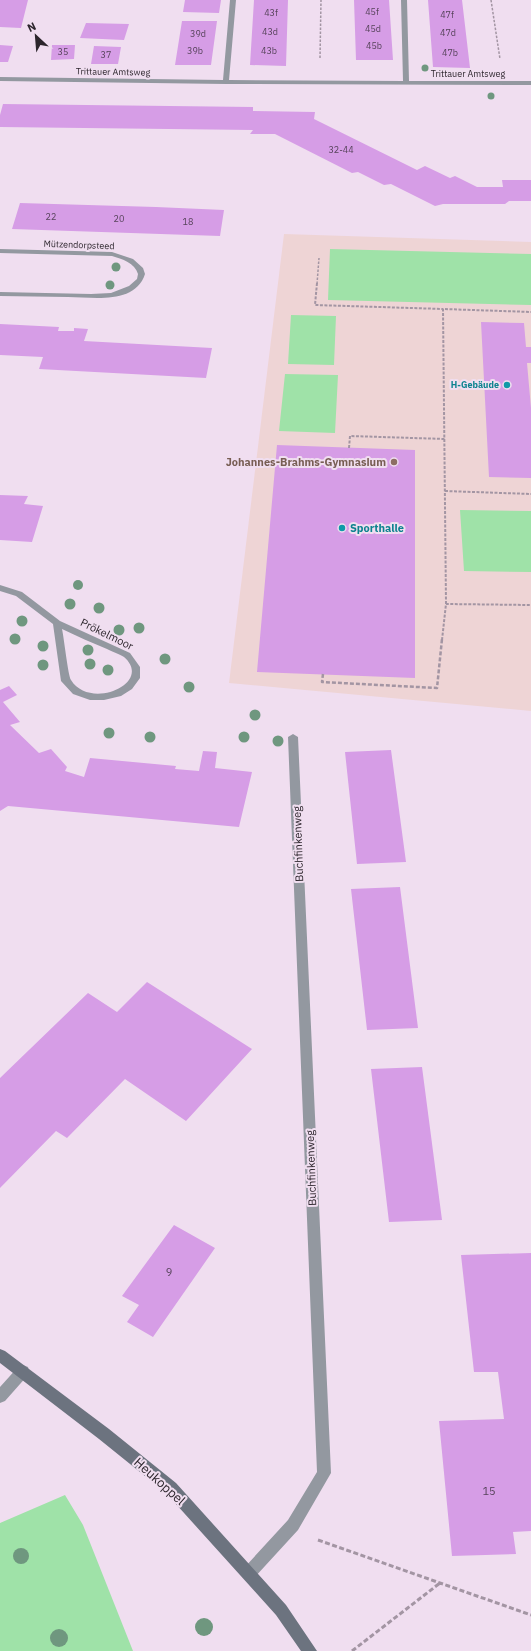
<svg xmlns="http://www.w3.org/2000/svg" width="531" height="1651" font-family="'IBM Plex Sans',sans-serif">
  <style>
    .education { fill: #eed4d5 }
    .green { fill: #9fe2a8 }
    .building { fill: #d69de6 }
    .lines { fill: none; stroke-linecap: round; stroke-linejoin: round }
    .path-far3 { stroke: #a395a3; stroke-width: 1.5; stroke-dasharray: 2.5 1.5; stroke-linecap: butt }
    .path-far2 { stroke: #a395a3; stroke-width: 2; stroke-dasharray: 3 1.5; stroke-linecap: butt }
    .path-far1 { stroke: #a395a3; stroke-width: 2.5; stroke-dasharray: 4 2; stroke-linecap: butt }
    .path { stroke: #a395a3; stroke-width: 3; stroke-dasharray: 5 2.5; stroke-linecap: butt }
    .lane { fill: #9398a0; fill-rule: evenodd }
    .street { fill: #9398a0; fill-rule: evenodd }
    .secondary { fill: #6c737f; fill-rule: evenodd }
    .tree { fill: #6f977f }
    .culture-dot { fill: #0f9aa8; stroke: #f0def0; stroke-width: 1.5 }
    .education-dot { fill: #8d6e63; stroke: #f0def0; stroke-width: 1.5 }
    .labels { text-anchor: middle; stroke-width: 4; stroke-linejoin: round; paint-order: stroke }
    .number-label { font-size: 9px; fill: #56435a }
    .far-street-label { font-size: 9px; fill: #2c252c; stroke: #f0def0 }
    .far-culture-label { font-size: 9px; font-weight: bold; fill: #0d838f; stroke: #f0def0; text-anchor: end }
    .education-label { font-size: 11px; font-weight: bold; fill: #785e54; stroke: #f0def0; text-anchor: end }
    .culture-label { font-size: 11px; font-weight: bold; fill: #0d838f; stroke: #f0def0; text-anchor: start }
    .street-label { font-size: 11px; fill: #2c252c; stroke: #f0def0 }
    .near-number-label { font-size: 11px; fill: #56435a }
    .near-street-label { font-size: 13px; fill: #2c252c; stroke: #f0def0 }
  </style>
  <rect width="100%" height="100%" fill="#f0def0"/>
  <!-- education -->
  <path class="education" d="M284,234L531,242V711L229,683Z"/>
  <!-- green -->
  <path class="green" d="M330,249L531,254V305L328,300Z
    M291,315L336,316L334,365L288,364Z
    M285,374L338,375L335,433L279,431Z
    M460,510L531,511V572L464,571Z
    M65,1495L83,1525L133,1651H0V1523Z"/>
  <!-- building -->
  <path class="building" d="M0,0H28L21,28L0,27Z
    M185,0H221L219,13L183,12Z
    M254,0H288L286,66L250,65Z
    M354,0H389L393,60H356Z
    M428,0H462L470,68L433,67Z
    M182,21H217L211,65H175Z
    M86,23L129,24L124,40L80,38Z
    M0,45L13,46L8,62H0Z
    M52,45H75L74,59L51,60Z
    M94,46L121,47L118,64H91Z
    M3,104L253,107V111L315,112L314,119L417,170L425,166L450,178L455,176L477,187H503L502,180H531V201H509L505,204H443L435,206L391,184L384,185L358,172L352,173L275,134H250L253,130L0,127V115Z
    M20,203L156,207L224,210L220,236L12,229Z
    M481,322L524,323L526,347H531V363H527L531,408V478L489,477Z
    M0,324L59,327L58,331H74V328L88,329L84,341L212,348L206,378L39,369L43,357L0,355Z
    M277,445L415,450V678L257,672Z
    M0,495L28,496L24,504L43,506L32,542L0,540Z
    M9,686L17,695L3,702L20,722L10,725L39,753L51,749L67,767L65,771L84,777L90,758L176,766L175,769L199,771L203,751L217,752L215,768L252,772L239,827L8,806L0,811V690Z
    M391,750L406,862L357,864L345,752Z
    M400,887L418,1028L367,1030L351,889Z
    M147,982L252,1049L186,1121L125,1079L67,1138L56,1131L0,1188V1078L88,993L117,1012Z
    M422,1067L442,1220L389,1222L371,1069Z
    M174,1225L215,1248L153,1337L127,1322L139,1305L122,1296Z
    M531,1253V1531L513,1532L516,1554L452,1556L439,1421L504,1419L498,1372H474L461,1255Z"/>
  <g class="lines">
    <!-- path-far3 -->
    <path class="path-far3" d="M491,0L500,59
      M320,58L321,0
      M317,284L319,258"/>
    <!-- path-far2 -->
    <path class="path-far2" d="M317,283L315,305L443,309
      M349,448L350,436L445,439
      M445,491L531,494
      M446,604L443,309L531,312
      M442,640L446,604L531,605"/>
    <!-- path-far1 -->
    <path class="path-far1" d="M323,674L322,682L437,688L442,639"/>
    <!-- path -->
    <path class="path" d="M318,1540L531,1615
      M352,1651L440,1583"/>
    <!-- lane -->
    <path class="lane" d="M0,249L112,252L133,259L143,268L145,274C135,305 93,297 68,297C45,297 23,296 0,296V292L91,294L111,293L129,286L137,279L138,274C135,263 122,259 112,256L0,253Z"/>
    <!-- street -->
    <path class="street" d="M230,0H236L229,80L403,81L401,0H407L409,81H531V85L226,84L0,81V77L223,80Z
      M0,585L22,592L60,621L130,653L140,667V678L132,689L121,696L104,700H90L73,694L61,681L53,624L16,596L0,591ZM62,629C77,636 92,643 107,649C112,652 120,654 124,657C154,683 90,711 71,680C68,675 64,638 62,629Z
      M293,734L298,737L331,1473L298,1530L254,1578L249,1580L244,1578L242,1573L244,1568L288,1520L317,1472L288,737Z
      M23,1365L28,1367L29,1371L28,1375L5,1401L0,1403V1387L18,1367Z"/>
    <!-- secondary -->
    <path class="secondary" d="M0,1349L5,1351L109,1429L176,1483L286,1605L317,1651H301L276,1615L166,1493L99,1439L0,1363Z"/>
  </g>
  <!-- trees -->
  <g class="tree">
    <circle cx="425" cy="68" r="3.5"/>
    <circle cx="491" cy="96" r="3.5"/>
    <circle cx="116" cy="267" r="4.5"/>
    <circle cx="110" cy="285" r="4.5"/>
    <circle cx="78" cy="585" r="5"/>
    <circle cx="70" cy="604" r="5.5"/>
    <circle cx="99" cy="608" r="5.5"/>
    <circle cx="22" cy="621" r="5.5"/>
    <circle cx="139" cy="628" r="5.5"/>
    <circle cx="119" cy="630" r="5.5"/>
    <circle cx="15" cy="639" r="5.5"/>
    <circle cx="43" cy="646" r="5.5"/>
    <circle cx="88" cy="650" r="5.5"/>
    <circle cx="165" cy="659" r="5.5"/>
    <circle cx="90" cy="664" r="5.5"/>
    <circle cx="43" cy="665" r="5.5"/>
    <circle cx="108" cy="670" r="5.5"/>
    <circle cx="189" cy="687" r="5.5"/>
    <circle cx="255" cy="715" r="5.5"/>
    <circle cx="109" cy="733" r="5.5"/>
    <circle cx="150" cy="737" r="5.5"/>
    <circle cx="244" cy="737" r="5.5"/>
    <circle cx="278" cy="741" r="5.5"/>
    <circle cx="21" cy="1556" r="8"/>
    <circle cx="204" cy="1627" r="9"/>
    <circle cx="59" cy="1638" r="9"/>
  </g>
  <!-- markers -->
  <g class="culture-dot">
    <circle cx="507" cy="385" r="4"/>
    <circle cx="342" cy="528" r="4"/>
  </g>
  <circle class="education-dot" cx="394" cy="462" r="4"/>
  <g class="labels">
    <!-- number labels -->
    <g class="number-label">
      <text x="372" y="15">45f</text>
      <text x="271" y="16">43f</text>
      <text x="447" y="18">47f</text>
      <text x="373" y="32">45d</text>
      <text x="270" y="35">43d</text>
      <text x="448" y="36">47d</text>
      <text x="198" y="37">39d</text>
      <text x="374" y="49">45b</text>
      <text x="195" y="54">39b</text>
      <text x="269" y="54">43b</text>
      <text x="63" y="55">35</text>
      <text x="450" y="56">47b</text>
      <text x="106" y="58">37</text>
      <text x="341" y="153">32-44</text>
      <text x="51" y="220">22</text>
      <text x="119" y="222">20</text>
      <text x="188" y="225">18</text>
    </g>
    <!-- far-street labels -->
    <g class="far-street-label">
      <text transform="translate(113 72) rotate(1)" y="3">Trittauer Amtsweg</text>
      <text x="468" y="77">Trittauer Amtsweg</text>
      <text transform="translate(79 245) rotate(2)" y="3">Mützendorpsteed</text>
    </g>
    <!-- far-culture labels -->
    <g class="far-culture-label">
      <text x="499" y="388">H-Gebäude</text>
    </g>
    <!-- education labels -->
    <g class="education-label">
      <text x="386" y="466">Johannes-Brahms-Gymnasium</text>
    </g>
    <!-- culture labels -->
    <g class="culture-label">
      <text x="350" y="532">Sporthalle</text>
    </g>
    <!-- street labels -->
    <g class="street-label">
      <text transform="translate(107 634) rotate(26)" y="4">Prökelmoor</text>
      <text transform="translate(298 844) rotate(-92)" y="4">Buchfinkenweg</text>
      <text transform="translate(311 1168) rotate(-92)" y="4">Buchfinkenweg</text>
    </g>
    <!-- near-number labels -->
    <g class="near-number-label">
      <text x="169" y="1276">9</text>
      <text x="489" y="1495">15</text>
    </g>
    <!-- near-street labels -->
    <g class="near-street-label">
      <text transform="translate(160 1481) rotate(42)" y="5">Heukoppel</text>
    </g>
  </g>
  <!-- north arrow -->
  <g transform="translate(36 36) rotate(334)" stroke="#f0def0" stroke-width="3" paint-order="stroke">
  <path d="M0-3L7 15L0 10L-7 15Z" fill="#2c252c"/>
  <text y="-6" font-size="11" font-weight="bold" text-anchor="middle" fill="#2c252c">N</text>
  </g>
</svg>
